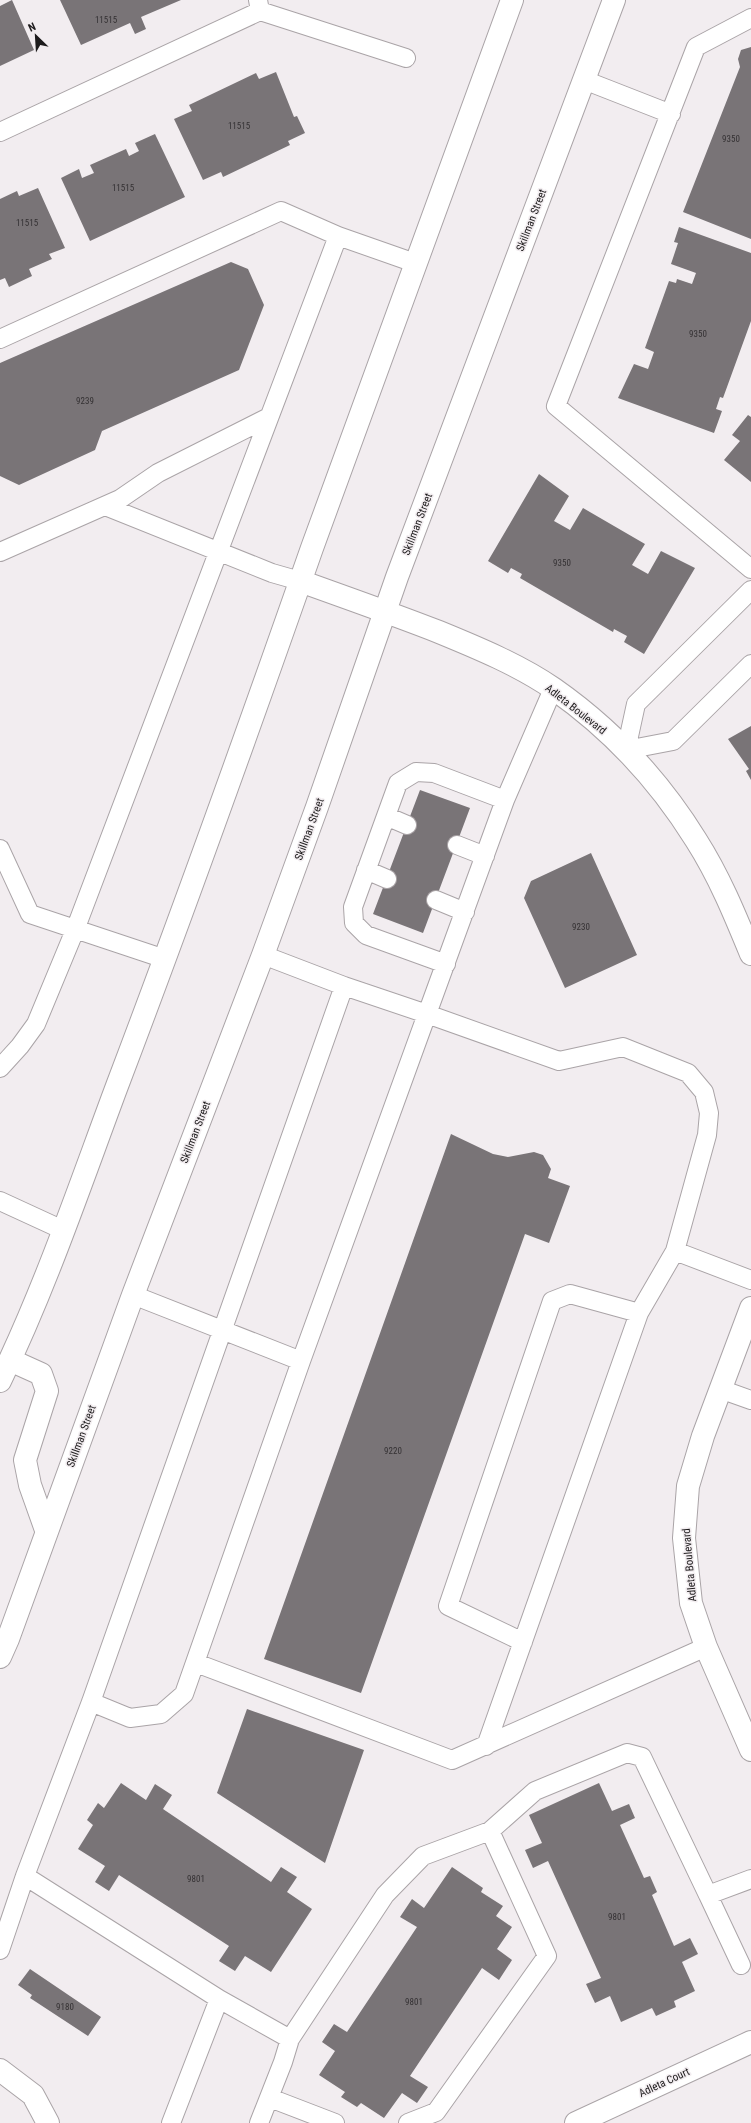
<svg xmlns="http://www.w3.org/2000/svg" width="751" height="2123" font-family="'Roboto Condensed',sans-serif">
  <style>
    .building { fill: #797477 }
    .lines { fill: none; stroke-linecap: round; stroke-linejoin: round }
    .lane-casing { stroke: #aaa4a7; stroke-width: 20 }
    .secondary-casing { stroke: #aaa4a7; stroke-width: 24 }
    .lane { stroke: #fff; stroke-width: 18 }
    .secondary { stroke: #fff; stroke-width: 22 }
    .labels { text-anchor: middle; stroke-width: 3; stroke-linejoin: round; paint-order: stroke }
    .number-label { font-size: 9px; fill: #343133 }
    .street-label { font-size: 11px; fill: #1d1b1c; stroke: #f2edf0 }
  </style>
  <rect width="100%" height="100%" fill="#f2edf0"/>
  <!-- building -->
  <path class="building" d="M12,0L34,50L0,66V6Z
    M60,0H181L141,17L146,29L135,34L130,23L81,45Z
    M751,47V239L683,212L740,67L738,59L741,50Z
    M276,72L294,117L297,116L305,133L288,141L290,145L223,177L221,172L203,180L174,119L192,111L189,105L256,73L259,79Z
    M155,134L185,197L90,241L61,178L79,169L82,178L94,173L90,165L126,149L129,156L139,151L135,143Z
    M38,188L65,248L49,254L52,259L29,269L32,276L9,287L5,278L0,280V199L17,191L19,196Z
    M679,227L751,253V321L723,398L720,397L716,409L722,411L714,433L618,398L634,364L648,369L654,352L645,348L669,281L676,283L677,279L692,284L696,273L671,264L678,243L674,242Z
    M231,262L248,269L264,305L239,370L102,431L95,450L19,485L0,476V363Z
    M748,415L751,417V482L724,460L740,441L732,435Z
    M539,474L569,496L554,521L570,530L583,508L645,544L632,565L648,574L661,551L695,568L644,654L624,642L627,636L614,629L613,632L520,578L522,574L511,568L508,573L488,561Z
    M751,726V780L746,771L749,769L728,739Z
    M420,790L470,808L423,933L373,914Z
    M591,853L637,955L565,988L524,898L531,881Z
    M451,1134L493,1154L508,1157L534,1152L543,1155L551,1169L548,1178L570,1186L549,1243L525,1234L361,1693L264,1659Z
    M247,1709L364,1750L325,1863L217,1793Z
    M121,1783L146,1800L155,1784L172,1795L163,1809L271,1882L281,1867L297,1877L287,1892L312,1909L271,1972L245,1956L235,1971L219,1961L229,1946L119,1875L109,1891L95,1882L105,1866L78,1849L93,1825L87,1820L98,1803L104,1808Z
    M599,1783L612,1811L629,1804L635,1818L620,1825L644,1878L650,1876L657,1892L652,1895L674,1946L690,1938L698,1954L682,1962L695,1991L674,2001L676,2007L656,2016L652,2008L621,2022L610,1996L595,2003L586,1984L601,1978L548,1861L533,1868L525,1850L542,1843L529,1815Z
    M452,1867L483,1888L481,1892L503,1906L496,1916L512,1927L497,1949L512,1960L499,1980L482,1968L410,2076L428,2087L417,2103L402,2093L384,2118L361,2103L357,2107L341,2097L345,2092L319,2075L335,2051L322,2042L334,2024L347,2032L417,1927L400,1917L412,1899L424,1908Z
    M30,1969L101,2017L88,2036L30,1998L32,1995L18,1985Z"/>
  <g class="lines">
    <defs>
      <path id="lane" d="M258,0L260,11L406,58
        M751,18L696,47L556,406L751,569
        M584,80L671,114
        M0,132L260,11
        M0,339L281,211L338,236L415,263
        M105,506L272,573L300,581
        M0,552L120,499L158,473L269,417
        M751,590L636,704L626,750L673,741L751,664
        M386,816L407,825
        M457,845L485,856
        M0,849L30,914L165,959
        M366,870L387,879
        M436,900L465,912
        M446,964L366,935L354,923L353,907L398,783L416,772L434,773L505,800
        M344,986L427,1014L505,800L553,689
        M0,1068L20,1046L36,1024L75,930L338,236
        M0,1201L63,1230
        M133,1295L301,1361
        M720,1389L751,1400
        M523,1642L448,1606L552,1301L570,1294L639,1313
        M196,1663L452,1760L706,1647
        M91,1702L130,1718L161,1714L184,1694L301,1361L427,1014L559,1061L623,1047L688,1073L704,1092L709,1113L707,1135L675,1251
        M486,1746L639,1313L675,1251L751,1280
        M490,1831L535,1791L627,1753L642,1757L708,1895
        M25,1876L219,1999L171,2123
        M0,1950L25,1876L91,1702L344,986L263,955
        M741,1965L708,1895L751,1879
        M219,1999L290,2039L283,2062L259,2123
        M290,2039L385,1895L423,1856L490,1831L547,1956L436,2112L408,2123
        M270,2098L335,2123"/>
      <path id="secondary" d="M300,581C347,598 393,614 439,632C478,648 519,665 554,689C611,729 660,782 696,840C719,876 735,915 751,954
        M751,1308L703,1436L688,1486L684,1538L691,1603L706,1647L751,1750
        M10,1360L41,1374L47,1391L25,1460L30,1485L46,1530
        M0,1381C46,1286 80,1185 117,1086C185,907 249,728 312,548L512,0
        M0,1657L8,1639L133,1295L263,955L317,807L397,577L614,0
        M0,2070L33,2095L48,2123
        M576,2123L751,2042"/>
    </defs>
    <!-- lane casing -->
    <use href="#lane" class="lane-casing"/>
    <!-- secondary casing -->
    <use href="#secondary" class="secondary-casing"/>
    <!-- lane -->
    <use href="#lane" class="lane"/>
    <!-- secondary -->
    <use href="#secondary" class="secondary"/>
  </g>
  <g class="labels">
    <!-- number labels -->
    <g class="number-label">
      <text x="106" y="23">11515</text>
      <text x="239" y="129">11515</text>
      <text x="731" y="142">9350</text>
      <text x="123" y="191">11515</text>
      <text x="27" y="226">11515</text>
      <text x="698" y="337">9350</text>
      <text x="85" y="404">9239</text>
      <text x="562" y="566">9350</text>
      <text x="581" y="930">9230</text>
      <text x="393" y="1454">9220</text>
      <text x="196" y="1882">9801</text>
      <text x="617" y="1920">9801</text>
      <text x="414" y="2005">9801</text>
      <text x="65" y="2010">9180</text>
    </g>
    <!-- street labels -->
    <g class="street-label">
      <text transform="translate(531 220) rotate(-69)" y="4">Skillman Street</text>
      <text transform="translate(417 524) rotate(-69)" y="4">Skillman Street</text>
      <text transform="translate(576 709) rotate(38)" y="4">Adleta Boulevard</text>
      <text transform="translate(309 829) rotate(-70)" y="4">Skillman Street</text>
      <text transform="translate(195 1132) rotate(-69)" y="4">Skillman Street</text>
      <text transform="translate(81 1436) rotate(-70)" y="4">Skillman Street</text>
      <text transform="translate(689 1565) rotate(-95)" y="4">Adleta Boulevard</text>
      <text transform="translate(664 2082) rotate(-25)" y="4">Adleta Court</text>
    </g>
  </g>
  <!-- north arrow -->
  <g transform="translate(36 36) rotate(335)" stroke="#f2edf0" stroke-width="3" paint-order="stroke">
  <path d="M0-3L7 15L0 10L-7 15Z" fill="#1d1b1c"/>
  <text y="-6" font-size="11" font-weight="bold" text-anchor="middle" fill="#1d1b1c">N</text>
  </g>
</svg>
